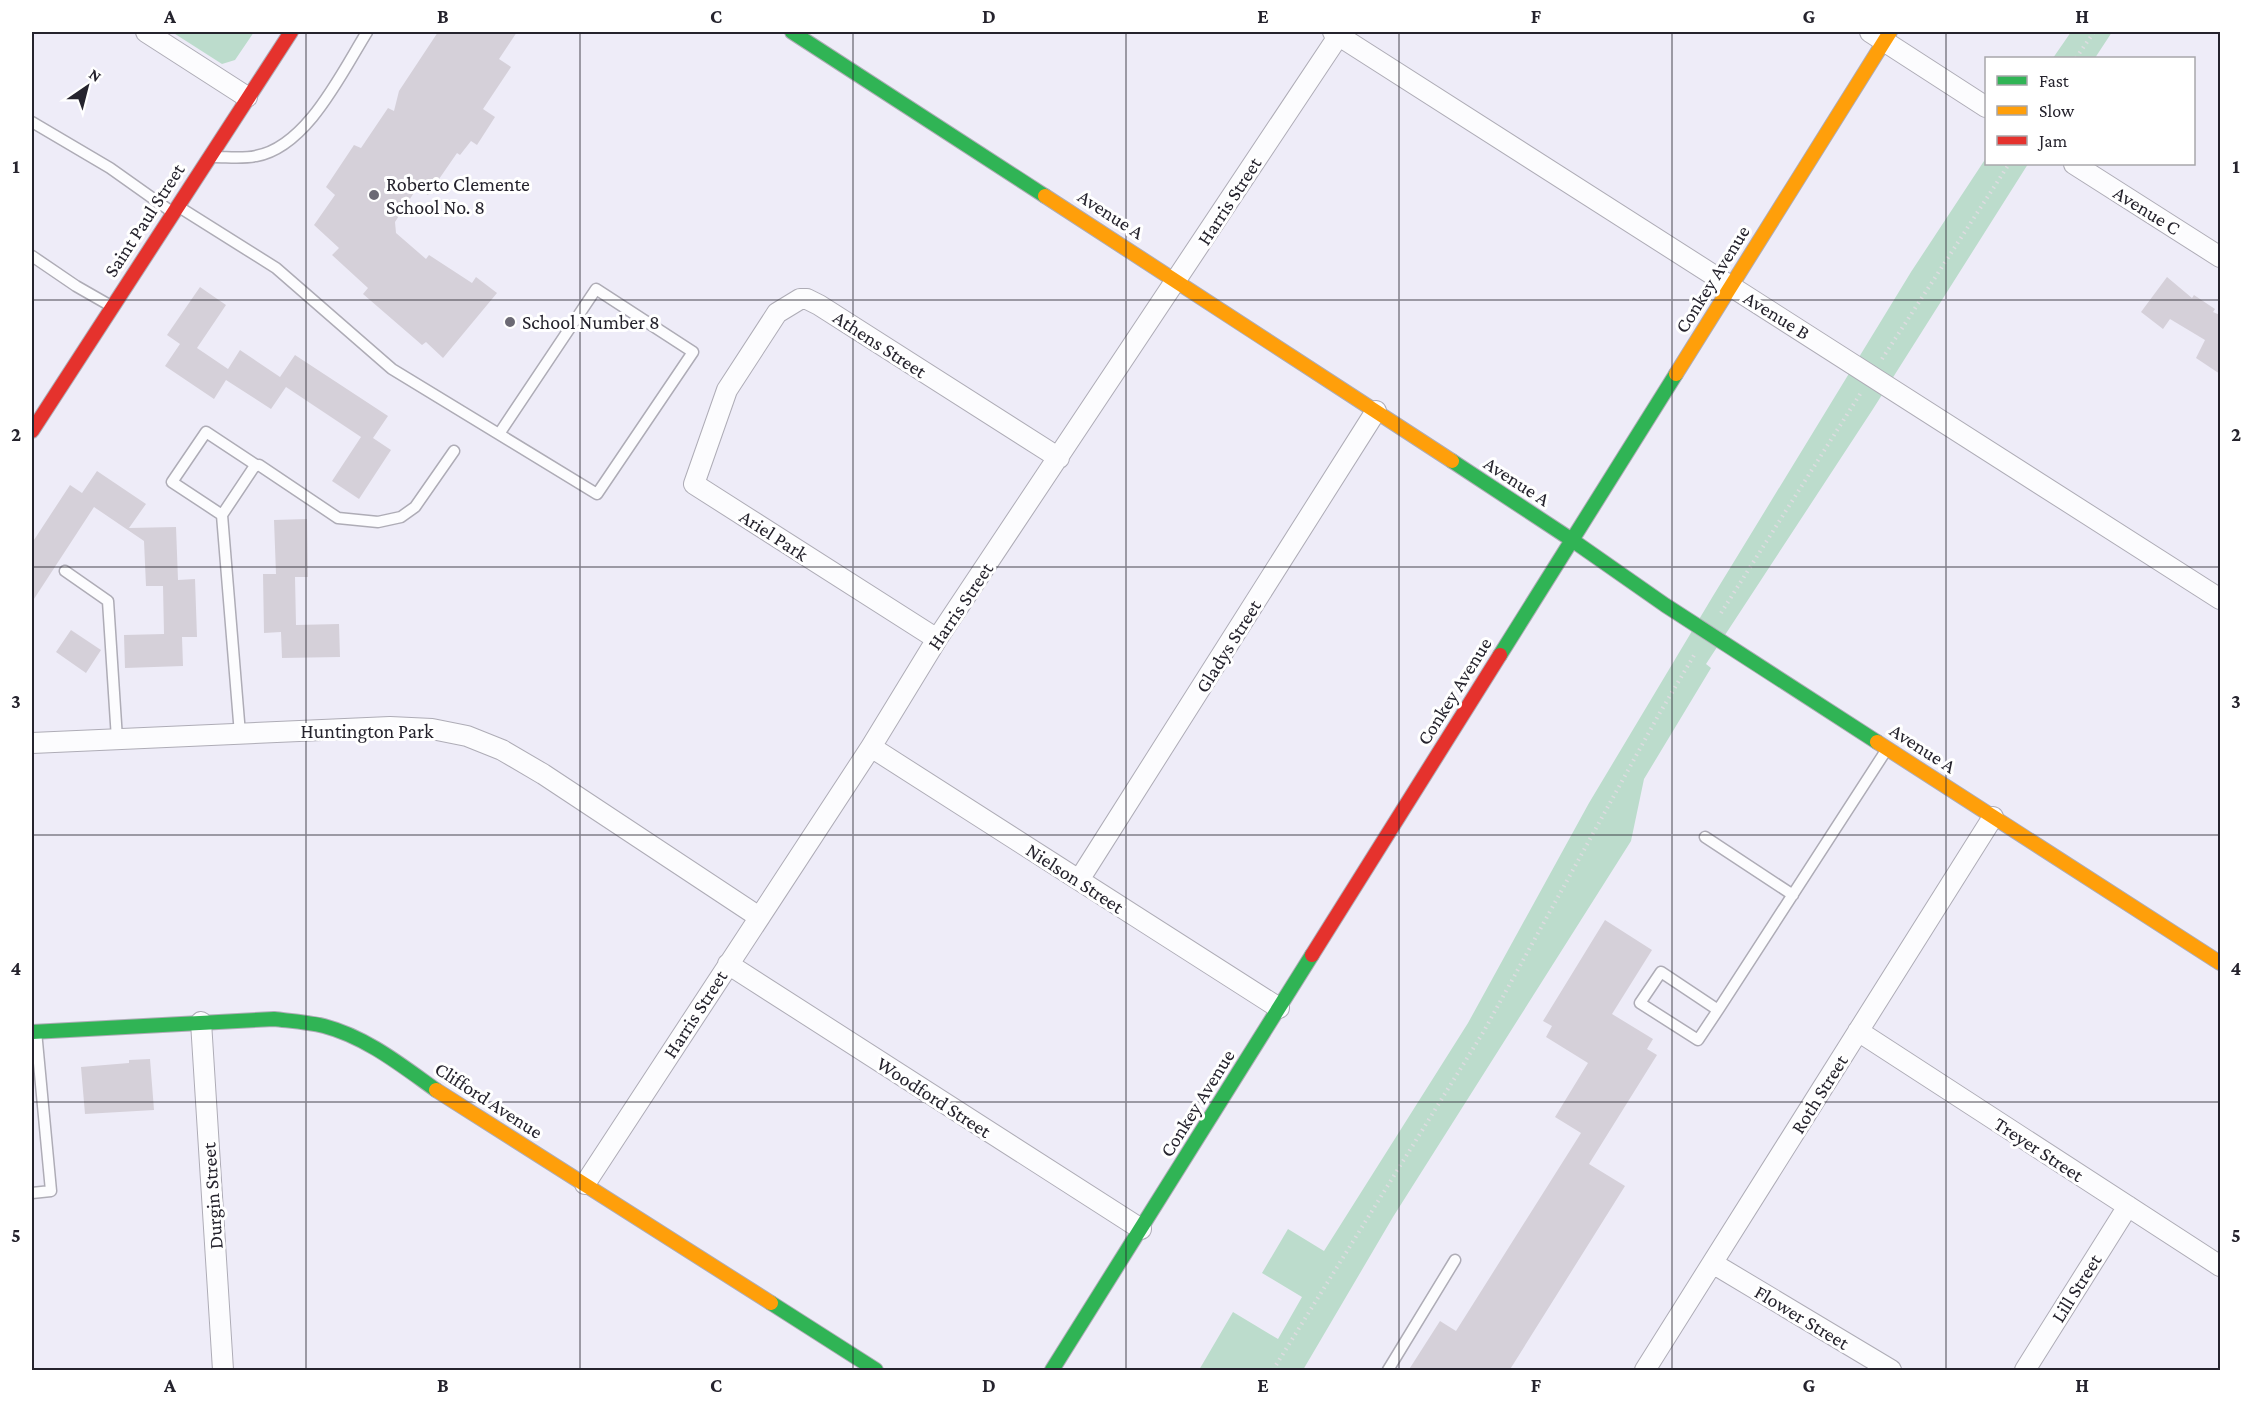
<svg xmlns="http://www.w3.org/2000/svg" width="2252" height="1402" font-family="'Crimson Pro',serif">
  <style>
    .green { fill: #bcdccc }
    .building { fill: #d5d0d9 }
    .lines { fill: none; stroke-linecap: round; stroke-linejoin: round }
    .lane-casing { stroke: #aeacb6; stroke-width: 13 }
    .street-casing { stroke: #aeacb6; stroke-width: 22 }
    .fast-casing { stroke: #aeacb6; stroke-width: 16 }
    .slow-casing { stroke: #aeacb6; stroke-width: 16 }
    .jam-casing { stroke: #aeacb6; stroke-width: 16 }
    .path { stroke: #dddce0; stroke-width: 4; stroke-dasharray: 1.5 4.5; stroke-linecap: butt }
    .lane { stroke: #fcfcfe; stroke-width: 10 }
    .street { stroke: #fcfcfe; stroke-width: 20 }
    .fast { stroke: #30b455; stroke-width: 14 }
    .slow { stroke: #ff9f0a; stroke-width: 14 }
    .jam { stroke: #e5322d; stroke-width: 14 }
    .grid { fill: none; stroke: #25232d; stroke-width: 1.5; stroke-opacity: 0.55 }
    .poi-dot { fill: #6b6974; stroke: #fff; stroke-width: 2 }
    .labels { text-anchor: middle; stroke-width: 6; stroke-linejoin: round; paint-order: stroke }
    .poi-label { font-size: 20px; fill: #25232d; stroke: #fff; text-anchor: start }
    .street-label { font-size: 20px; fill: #25232d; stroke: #fff }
    .neatline { fill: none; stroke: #25232d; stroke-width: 2 }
    .grid-label { font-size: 20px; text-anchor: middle; font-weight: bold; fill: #25232d }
  </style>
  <rect width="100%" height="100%" fill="#eeecf8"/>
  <!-- green -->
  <path class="green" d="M172,32H254L235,60L222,64Z
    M2071,32H2112L2095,58H2053Z
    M1986,158V164H2028L1873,409L1706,664L1711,668L1644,779L1631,841L1393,1217L1303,1370H1199L1233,1312L1278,1339L1302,1297L1262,1273L1288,1229L1324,1251L1468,1023L1589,803L1713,596L1911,272Z"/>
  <!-- building -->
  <path class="building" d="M438,32H517L499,59L511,67L483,109L495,117L477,145L471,141L460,155L457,153L428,195L417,188L395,222L396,233L426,259L429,255L472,283L476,277L497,293L443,358L426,342L422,345L363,294L368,288L332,255L339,248L314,225L335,195L326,187L354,145L361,148L388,108L394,111L399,91Z
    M2167,277L2192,298L2194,295L2215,309L2213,312L2220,315V374L2196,358L2205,340L2170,319L2163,329L2141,312Z
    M200,287L226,305L197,348L228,369L240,350L280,377L295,355L388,416L373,438L391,450L359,499L332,481L361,437L286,387L271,409L226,380L214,399L165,366L180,344L167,335Z
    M97,471L146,504L129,528L176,527L178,580L195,579L197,637H182L183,666L125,668L124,635L164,634L163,586H146L144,541L94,507L32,602V543L70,485L82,493Z
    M307,519L308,577H295L296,625L339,624L340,657L282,658L281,632L264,633L263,574H276L274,520Z
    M71,630L101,650L86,673L56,652Z
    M1605,920L1652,950L1612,1014L1653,1039L1647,1049L1657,1055L1589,1164L1625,1186L1509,1371H1408L1440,1321L1456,1331L1581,1133L1555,1117L1588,1063L1546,1037L1552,1026L1543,1021Z
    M150,1059L154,1110L85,1114L81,1067L129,1063V1060Z"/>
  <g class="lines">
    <defs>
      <path id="lane" d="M32,122L110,168L172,212
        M214,157C228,157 243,159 256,156C307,147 342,72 367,32
        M179,207L276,268L392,369L597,494L693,352L596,289L499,434
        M32,256L76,286L111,306
        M222,515L172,482L206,432L256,465
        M65,571L108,601L117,739
        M240,734L222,515L254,467L259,465L338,518L378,522L401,517L415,507L454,451
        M1705,837L1793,895
        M1718,1010L1698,1040L1640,1003L1661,972L1718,1010L1887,749
        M32,1193L51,1191L36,1031
        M1388,1370L1455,1260"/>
      <path id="street" d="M146,32L247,97
        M1333,32L2220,599
        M1870,32L1986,107
        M2074,164L2220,257
        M937,639L694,484L727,390L777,313L800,299H807L819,305L1059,458
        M32,743L390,727L432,729L467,736L502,750L543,774L759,917
        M871,747L1279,1008
        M1079,880L1376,411
        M728,964L1141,1229
        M201,1022L223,1370
        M1858,1031L2220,1266
        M585,1184L871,747L937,639L1341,32
        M1714,1264L1891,1370
        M1645,1370L1993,817
        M2025,1370L2128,1206"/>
      <path id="fast" d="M792,32L1045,196
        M1452,461L1572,540L1665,605L1877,742
        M1500,655L1676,374
        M32,1032L274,1019C291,1021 308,1022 324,1026C366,1037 401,1065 436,1090
        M771,1303L876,1370
        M1052,1370L1312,955"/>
      <path id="slow" d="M1045,196L1452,461
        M1676,374L1890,32
        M1877,742L2220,963
        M436,1090L771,1303"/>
      <path id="jam" d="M32,431L291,32
        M1312,955L1500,655"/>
    </defs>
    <!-- lane casing -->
    <use href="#lane" class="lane-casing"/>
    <!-- street casing -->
    <use href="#street" class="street-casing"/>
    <!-- fast casing -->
    <use href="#fast" class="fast-casing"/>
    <!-- slow casing -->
    <use href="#slow" class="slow-casing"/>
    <!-- jam casing -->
    <use href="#jam" class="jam-casing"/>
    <!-- path -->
    <path class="path" d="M2076,58L2094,32
      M1882,359L2009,164
      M1721,613L1862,391
      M1273,1370L1484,1031L1658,716L1696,652"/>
    <!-- lane -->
    <use href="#lane" class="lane"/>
    <!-- street -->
    <use href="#street" class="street"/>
    <!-- fast -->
    <use href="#fast" class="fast"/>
    <!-- slow -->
    <use href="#slow" class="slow"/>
    <!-- jam -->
    <use href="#jam" class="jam"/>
  </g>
  <!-- grid -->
  <path class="grid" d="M306,32V1370M580,32V1370M853,32V1370M1126,32V1370M1399,32V1370M1672,32V1370M1946,32V1370M32,300H2220M32,567H2220M32,835H2220M32,1102H2220"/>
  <!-- markers -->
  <g class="poi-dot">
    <circle cx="374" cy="195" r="6"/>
    <circle cx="510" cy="322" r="6"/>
  </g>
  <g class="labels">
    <!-- poi labels -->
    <g class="poi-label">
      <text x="386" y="191">Roberto Clemente<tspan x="386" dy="23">School No. 8</tspan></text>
      <text x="522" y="329">School Number 8</text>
    </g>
    <!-- street labels -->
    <g class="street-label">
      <text transform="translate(1229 201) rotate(-57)" y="7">Harris Street</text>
      <text transform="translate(2147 210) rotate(32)" y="7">Avenue C</text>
      <text transform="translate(1111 214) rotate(33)" y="7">Avenue A</text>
      <text transform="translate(144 220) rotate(-57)" y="7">Saint Paul Street</text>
      <text transform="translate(1712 279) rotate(-58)" y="7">Conkey Avenue</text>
      <text transform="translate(1777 315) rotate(32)" y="7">Avenue B</text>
      <text transform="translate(880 344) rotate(33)" y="7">Athens Street</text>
      <text transform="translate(1517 481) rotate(33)" y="7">Avenue A</text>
      <text transform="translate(774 535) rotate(33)" y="7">Ariel Park</text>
      <text transform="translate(960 606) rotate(-56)" y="7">Harris Street</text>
      <text transform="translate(1228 646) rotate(-58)" y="7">Gladys Street</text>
      <text transform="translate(1454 691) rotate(-58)" y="7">Conkey Avenue</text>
      <text x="367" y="738">Huntington Park</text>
      <text transform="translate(1923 748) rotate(33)" y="7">Avenue A</text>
      <text transform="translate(1075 878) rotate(33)" y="7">Nielson Street</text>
      <text transform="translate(695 1014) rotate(-57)" y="7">Harris Street</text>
      <text transform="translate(1819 1094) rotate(-58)" y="7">Roth Street</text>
      <text transform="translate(934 1097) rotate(33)" y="7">Woodford Street</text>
      <text transform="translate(489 1100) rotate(33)" y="7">Clifford Avenue</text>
      <text transform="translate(1197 1103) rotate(-58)" y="7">Conkey Avenue</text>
      <text transform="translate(2039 1149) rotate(33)" y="7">Treyer Street</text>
      <text transform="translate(212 1196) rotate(-94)" y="7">Durgin Street</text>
      <text transform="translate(2076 1288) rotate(-58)" y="7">Lill Street</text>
      <text transform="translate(1802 1317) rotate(31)" y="7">Flower Street</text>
    </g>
  </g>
  <!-- border -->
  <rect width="2252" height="1402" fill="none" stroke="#ffffff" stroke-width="66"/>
  <!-- legend -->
  <rect x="1985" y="57" width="210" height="108" fill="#ffffff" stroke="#a8a7ab" stroke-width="1.5"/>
  <rect x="1997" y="76" width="30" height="9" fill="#30b455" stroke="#a8a7ab" stroke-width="1.5"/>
  <text x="2039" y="87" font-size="18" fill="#25232d">Fast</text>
  <rect x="1997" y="106" width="30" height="9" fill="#ff9f0a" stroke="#a8a7ab" stroke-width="1.5"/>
  <text x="2039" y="117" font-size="18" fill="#25232d">Slow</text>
  <rect x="1997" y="136" width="30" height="9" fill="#e5322d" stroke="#a8a7ab" stroke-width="1.5"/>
  <text x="2039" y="147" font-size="18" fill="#25232d">Jam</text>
  <!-- north arrow -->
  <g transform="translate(87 87) rotate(35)" stroke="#ffffff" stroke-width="4.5" paint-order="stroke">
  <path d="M0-4.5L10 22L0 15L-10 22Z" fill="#25232d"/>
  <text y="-9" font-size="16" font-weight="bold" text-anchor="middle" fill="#25232d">N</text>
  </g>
  <rect x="33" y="33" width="2186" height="1336" class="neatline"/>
  <g class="grid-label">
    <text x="170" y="23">A</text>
    <text x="443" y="23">B</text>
    <text x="716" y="23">C</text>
    <text x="989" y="23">D</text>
    <text x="1263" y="23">E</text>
    <text x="1536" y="23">F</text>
    <text x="1809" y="23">G</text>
    <text x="2082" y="23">H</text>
    <text x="16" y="173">1</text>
    <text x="2236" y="173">1</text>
    <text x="16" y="441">2</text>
    <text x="2236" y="441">2</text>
    <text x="16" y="708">3</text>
    <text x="2236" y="708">3</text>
    <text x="16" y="975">4</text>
    <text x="2236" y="975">4</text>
    <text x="16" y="1242">5</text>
    <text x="2236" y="1242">5</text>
    <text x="170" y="1392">A</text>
    <text x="443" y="1392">B</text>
    <text x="716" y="1392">C</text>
    <text x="989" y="1392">D</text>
    <text x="1263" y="1392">E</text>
    <text x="1536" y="1392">F</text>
    <text x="1809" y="1392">G</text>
    <text x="2082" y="1392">H</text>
  </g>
</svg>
